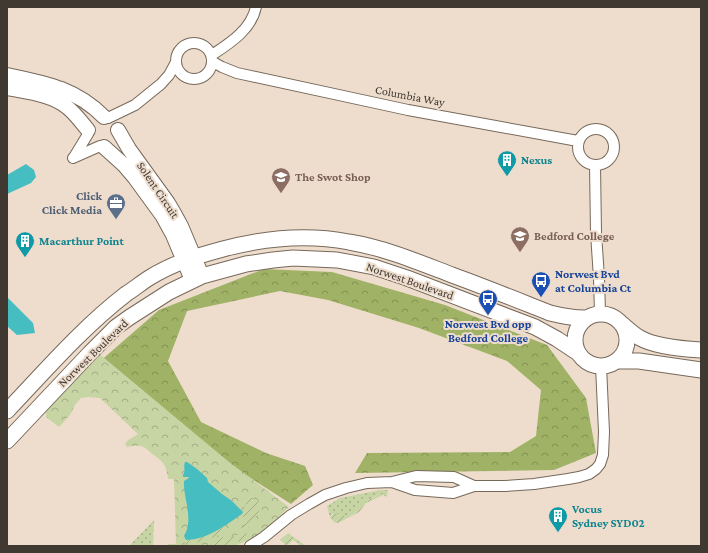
<svg xmlns="http://www.w3.org/2000/svg" width="708" height="553" font-family="'Crimson Pro',serif">
  <style>
    .grass { fill: url(#grass-dots) }
    .forest { fill: url(#forest-crowns) }
    .park { fill: url(#park-crowns) }
    .garden { fill: url(#garden-furrows) }
    .water { fill: #45bdc1 }
    .lines { fill: none; stroke-linecap: round; stroke-linejoin: round }
    .street-casing { stroke: #77695a; stroke-width: 12 }
    .secondary-casing { stroke: #77695a; stroke-width: 16 }
    .primary-casing { stroke: #77695a; stroke-width: 17 }
    .street { stroke: #fff; stroke-width: 10 }
    .secondary { stroke: #fff; stroke-width: 14 }
    .primary { stroke: #fff; stroke-width: 15 }
    .labels { text-anchor: middle; stroke-width: 4; stroke-linejoin: round; paint-order: stroke }
    .street-label { font-size: 12px; fill: #3f3932; stroke: #eeddcd }
    .culture-label { font-size: 12px; font-weight: bold; fill: #0d838f; stroke: #eeddcd; text-anchor: start }
    .education-label { font-size: 12px; font-weight: bold; fill: #785e54; stroke: #eeddcd; text-anchor: start }
    .service-label { font-size: 12px; font-weight: bold; fill: #4e5e75; stroke: #eeddcd; text-anchor: end }
    .transit-label { font-size: 12px; font-weight: bold; fill: #164399; stroke: #eeddcd; text-anchor: start }
  </style>
  <defs>
    <pattern id="grass-dots" width="8" height="8" patternUnits="userSpaceOnUse"><rect width="8" height="8" fill="#c7d4a3"/><path d="M2 2h.1M6 6h.1" fill="none" stroke="#a3ad85" stroke-width="1.8" stroke-linecap="round"/></pattern>
    <pattern id="forest-crowns" width="20" height="18" patternUnits="userSpaceOnUse"><rect width="20" height="18" fill="#a0b265"/><path d="M2 6a3 3 0 1 1 6 0M12 15a3 3 0 1 1 6 0" fill="none" stroke="#849254"/></pattern>
    <pattern id="park-crowns" width="20" height="18" patternUnits="userSpaceOnUse"><rect width="20" height="18" fill="#c7d4a3"/><path d="M2 6a3 3 0 1 1 6 0M12 15a3 3 0 1 1 6 0" fill="none" stroke="#a3ad85"/></pattern>
    <pattern id="garden-furrows" width="10" height="10" patternUnits="userSpaceOnUse"><rect width="10" height="10" fill="#c7d4a3"/><path d="M-1 1l2-2M0 10L10 0M9 11l2-2" fill="none" stroke="#a3ad85"/></pattern>
  </defs>
  <rect width="100%" height="100%" fill="#eeddcd"/>
  <!-- grass -->
  <path class="grass" d="M381,490H388L387,495L379,494L368,500L354,513L347,517L332,514L330,517L327,506L340,498Z
    M154,520L153,546H129Z"/>
  <!-- forest -->
  <path class="forest" d="M264,269L332,272L445,305L547,345L586,398L596,453L554,470L355,473L367,453L510,452L536,436L541,390L507,361L419,328L328,300L280,291L187,311L168,361L201,422L266,453L305,466L313,485L291,504L249,477L75,383L159,310Z"/>
  <!-- park -->
  <path class="park" d="M97,352L229,462L289,507L265,530L253,538L235,546H168V544H176L174,479H168C167,464 162,461 151,453C149,451 146,448 143,447C139,445 133,446 127,447L125,444L128,440L138,434L100,398L89,397L81,398L75,405L70,415L59,427L46,417V407Z"/>
  <!-- garden -->
  <path class="garden" d="M379,494H383L387,495V497L383,495L366,503L359,512L338,523L334,522L330,517C339,509 341,518 348,516C356,514 359,507 365,502C370,499 375,497 379,494Z
    M249,497L259,501L260,508L258,514L252,520L247,530L246,537L243,540L226,546H204L211,544L225,536V538C237,536 244,535 244,521C244,518 242,515 243,512C244,507 247,501 249,497Z
    M222,528L223,533C211,539 198,543 184,545L186,540H194Z
    M288,533L306,546H304L302,545L301,546H298L299,544L293,540L287,546L280,540Z"/>
  <!-- water -->
  <path class="water" d="M26,164L34,170L36,177L31,183L7,194V175Z
    M7,297L33,323L35,333L17,335L7,326Z
    M185,462H187L197,469L207,478L208,482L222,494L232,501L243,512L242,514C226,525 206,540 186,540L184,536C186,532 188,528 188,524C190,509 183,495 184,481L189,478L188,477H183V475C186,471 183,467 185,462Z"/>
  <g class="lines">
    <defs>
      <path id="street" d="M176 61a18 18 0 1 1 36 0a18 18 0 1 1-36 0Z
        M212,55C230,43 251,30 256,7
        M213,62L222,67L237,73L408,110L578,141
        M108,118L135,105L161,84L169,75L176,62
        M578 147a18 18 0 1 1 36 0a18 18 0 1 1-36 0Z
        M74,157L88,134
        M73,158L100,146
        M595,165L596,233L599,278L600,313
        M392,482L415,490L453,493L474,486H505L534,484L568,479L579,477L589,474L596,469L600,464L603,455L604,432L601,366
        M250,546L264,537L291,515L309,504L325,495L346,488L367,483L392,482L416,476L454,477L474,486"/>
      <path id="secondary" d="M7,75C45,83 75,88 104,117
        M7,88C26,92 51,94 67,107C75,113 81,122 88,130
        M118,130L129,149L168,203L175,215L181,226L202,276
        M104,147L124,165L135,178L162,215L173,235L192,280"/>
      <path id="primary" d="M575 340a26 26 0 1 1 52 0a26 26 0 1 1-52 0Z
        M622,324C628,329 633,334 640,338C656,347 683,349 701,350
        M616,361H639L701,370
        M7,411C45,371 82,328 126,294C134,289 141,283 149,278C173,263 197,256 223,249C264,238 308,234 349,242C385,248 418,262 452,275C485,287 517,300 550,313C562,316 573,318 585,318
        M7,441L90,353L116,327L130,317L169,292L202,276L246,264L273,260L293,258L337,260L374,267L407,278L535,327L557,339L578,353"/>
    </defs>
    <!-- street casing -->
    <use href="#street" class="street-casing"/>
    <!-- secondary casing -->
    <use href="#secondary" class="secondary-casing"/>
    <!-- primary casing -->
    <use href="#primary" class="primary-casing"/>
    <!-- street -->
    <use href="#street" class="street"/>
    <!-- secondary -->
    <use href="#secondary" class="secondary"/>
    <!-- primary -->
    <use href="#primary" class="primary"/>
  </g>
  <!-- icons -->
  <defs>
    <symbol id="building-pin" viewBox="-11 -11 22 30"><path d="M0 17L-7.5 6A9.5 9.5 0 1 1 7.5 6Z" fill="#0f9aa8" stroke="#eeddcd"/><path d="M-4-6H4V6H1V3H-1V6H-4ZM-2.5-4.3h1.7v1.8h-1.7ZM.8-4.3h1.7v1.8H.8ZM-2.5-1h1.7V.8h-1.7ZM.8-1h1.7V.8H.8Z" fill="#fff"/></symbol>
    <symbol id="school-pin" viewBox="-11 -11 22 30"><path d="M0 17L-7.5 6A9.5 9.5 0 1 1 7.5 6Z" fill="#8d6e63" stroke="#eeddcd"/><path d="M0-5L7-2L0 1L-7-2ZM-4 1L0 2.5L4 1V4Q0 6-4 4Z" fill="#fff"/></symbol>
    <symbol id="office-pin" viewBox="-11 -11 22 30"><path d="M0 17L-7.5 6A9.5 9.5 0 1 1 7.5 6Z" fill="#5c6f8a" stroke="#eeddcd"/><path d="M-6-3h4V-5.5h4V-3h4V5H-6ZM-1-4.5V-3h2v-1.5ZM-6 0V1H6V0Z" fill="#fff"/></symbol>
    <symbol id="university-pin" viewBox="-11 -11 22 30"><path d="M0 17L-7.5 6A9.5 9.5 0 1 1 7.5 6Z" fill="#8d6e63" stroke="#eeddcd"/><path d="M0-5L7-2L0 1L-7-2ZM-4 1L0 2.5L4 1V4Q0 6-4 4Z" fill="#fff"/></symbol>
    <symbol id="bus-pin" viewBox="-11 -11 22 30"><path d="M0 17L-7.5 6A9.5 9.5 0 1 1 7.5 6Z" fill="#1a4fb4" stroke="#eeddcd"/><path d="M-5-6H5V4H4V6H2V4H-2V6H-4V4H-5ZM-3.5-4V0h7V-4ZM-3.5 1.2v1.5H-2V1.2ZM2 1.2v1.5H3.5V1.2Z" fill="#fff"/></symbol>
  </defs>
  <g fill-rule="evenodd">
    <use href="#building-pin" x="496" y="149" width="22" height="30"/>
    <use href="#school-pin" x="270" y="166" width="22" height="30"/>
    <use href="#office-pin" x="105" y="192" width="22" height="30"/>
    <use href="#university-pin" x="509" y="225" width="22" height="30"/>
    <use href="#building-pin" x="14" y="230" width="22" height="30"/>
    <use href="#bus-pin" x="530" y="270" width="22" height="30"/>
    <use href="#bus-pin" x="477" y="288" width="22" height="30"/>
    <use href="#building-pin" x="547" y="505" width="22" height="30"/>
  </g>
  <g class="labels">
    <!-- street labels -->
    <g class="street-label">
      <text transform="translate(410 96) rotate(11)" y="4">Columbia Way</text>
      <text transform="translate(158 190) rotate(56)" y="4">Solent Circuit</text>
      <text transform="translate(410 281) rotate(19)" y="4">Norwest Boulevard</text>
      <text transform="translate(93 353) rotate(-44)" y="4">Norwest Boulevard</text>
    </g>
    <!-- culture labels -->
    <g class="culture-label">
      <text x="521" y="164">Nexus</text>
      <text x="39" y="245">Macarthur Point</text>
      <text x="572" y="513">Vocus<tspan x="572" dy="14">Sydney SYD02</tspan></text>
    </g>
    <!-- education labels -->
    <g class="education-label">
      <text x="295" y="181">The Swot Shop</text>
      <text x="534" y="240">Bedford College</text>
    </g>
    <!-- service labels -->
    <g class="service-label">
      <text x="102" y="200">Click<tspan x="102" dy="14">Click Media</tspan></text>
    </g>
    <!-- transit labels -->
    <g class="transit-label">
      <text x="555" y="278">Norwest Bvd<tspan x="555" dy="14">at Columbia Ct</tspan></text>
      <text x="488" y="328" text-anchor="middle">Norwest Bvd opp<tspan x="488" dy="14">Bedford College</tspan></text>
    </g>
  </g>
  <!-- border -->
  <rect width="708" height="553" fill="none" stroke="#3f3932" stroke-width="16"/>
</svg>
